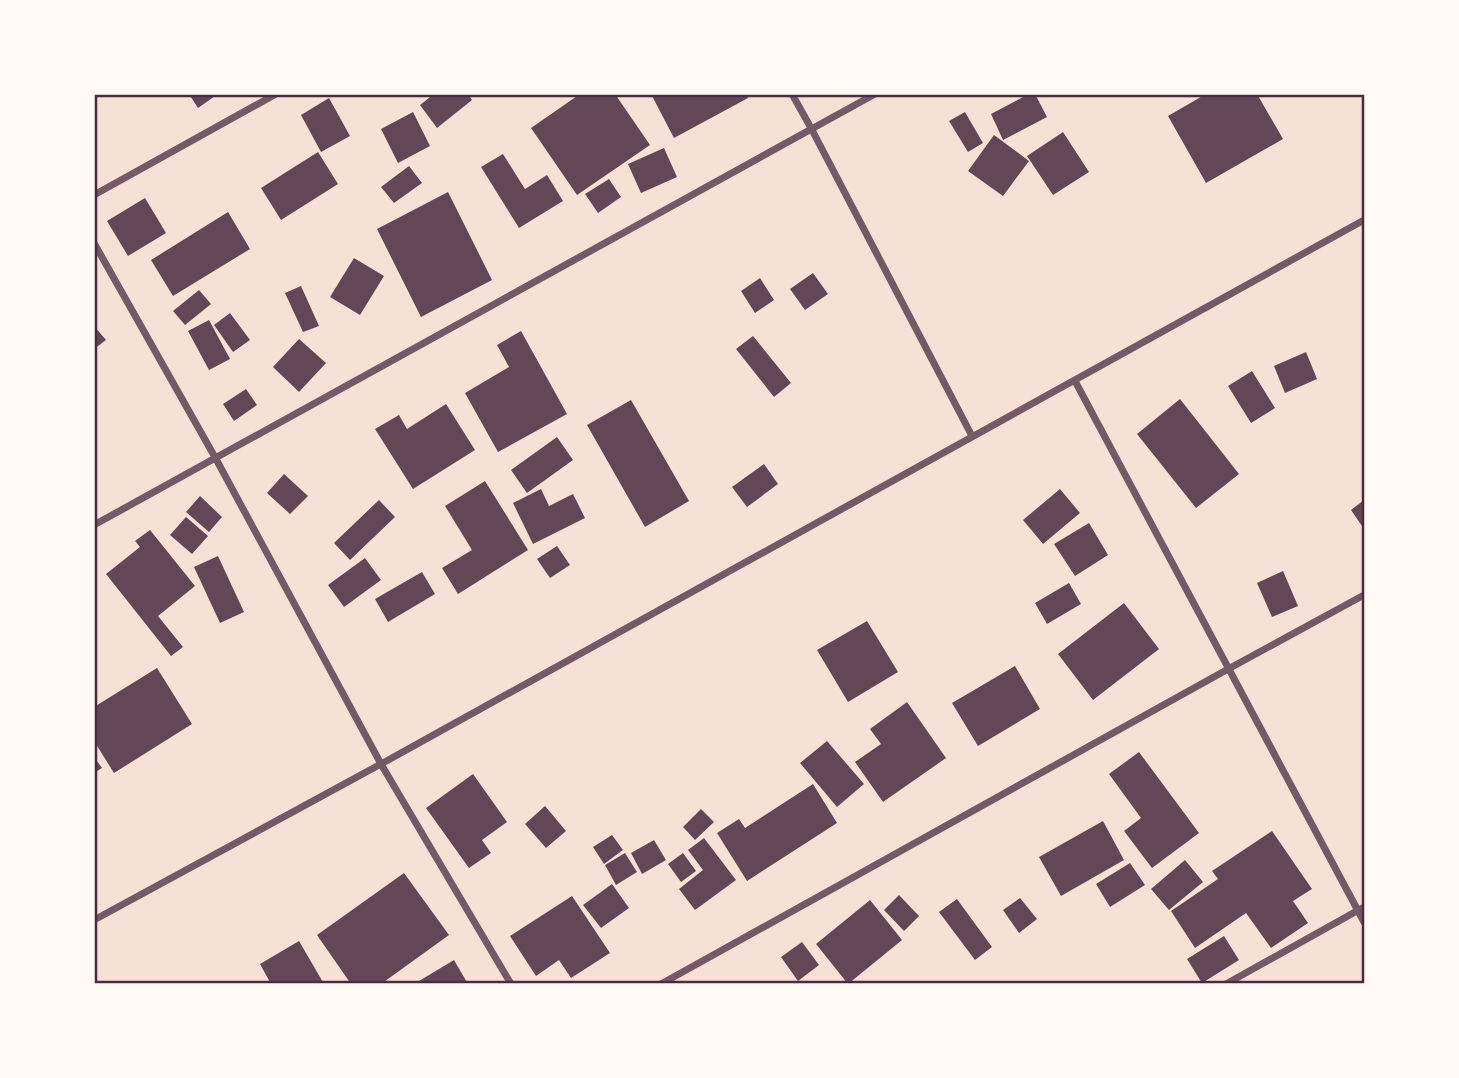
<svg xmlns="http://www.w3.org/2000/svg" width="1459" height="1078" font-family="'Titillium Web',sans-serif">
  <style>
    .building { fill: #644757 }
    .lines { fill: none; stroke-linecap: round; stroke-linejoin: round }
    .minor { stroke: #755966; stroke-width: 7 }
    .neatline { fill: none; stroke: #4a2c40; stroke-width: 2.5 }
  </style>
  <rect width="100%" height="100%" fill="#f7e1d7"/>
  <!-- building -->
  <path class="building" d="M189,94H218L198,108Z
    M434,94H468L472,100L437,128L420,105Z
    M580,94H615L650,145L577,195L531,128Z
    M651,94H746L748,98L674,138Z
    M1029,94H1035L1047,117L1003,140L991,114Z
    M1206,94H1257L1283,139L1206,183L1168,116Z
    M329,98L350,136L321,152L301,115Z
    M413,112L430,146L398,163L381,129Z
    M965,112L983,143L968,152L949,121Z
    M1063,132L1089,172L1053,195L1027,156Z
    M994,135L1029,161L1003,196L968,171Z
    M664,148L677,177L641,193L628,164Z
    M318,152L338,184L281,220L261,188Z
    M503,154L525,189L547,175L563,201L519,228L481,167Z
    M409,166L422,183L394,203L381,187Z
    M609,179L621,197L598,213L585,194Z
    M448,192L492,280L421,317L377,229Z
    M145,198L166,233L128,256L107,221Z
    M228,212L250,249L173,296L151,260Z
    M354,258L384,276L360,315L330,297Z
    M813,273L828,294L805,310L790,289Z
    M760,278L774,300L755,313L741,291Z
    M301,286L319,326L303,332L285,293Z
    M199,290L211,304L185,325L173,311Z
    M230,313L250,340L233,352L214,325Z
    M209,320L230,359L209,370L188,331Z
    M94,326L106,340L94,349Z
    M521,331L567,414L498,452L465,393L509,367L497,345Z
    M753,336L791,383L774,397L736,349Z
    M299,339L326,363L299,392L273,367Z
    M1306,352L1317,379L1285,393L1274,366Z
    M1252,371L1275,408L1251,423L1228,386Z
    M246,389L257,405L234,421L223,404Z
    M1180,399L1239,474L1196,508L1137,434Z
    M631,400L689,501L645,527L587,425Z
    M446,404L475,450L413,489L375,429L399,415L407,429Z
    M557,437L573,460L527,493L511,470Z
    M764,464L778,484L747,507L732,487Z
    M284,474L308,496L290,514L267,493Z
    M485,481L528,550L458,594L442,568L472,550L445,506Z
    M541,489L549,506L573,494L585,518L533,544L513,503Z
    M1060,489L1080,513L1043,544L1023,520Z
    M200,496L222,517L209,532L186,512Z
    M379,500L395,517L350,560L334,543Z
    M1364,500V529L1351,510Z
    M186,517L208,536L192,554L170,535Z
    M1089,523L1108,555L1075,576L1054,544Z
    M150,530L195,586L158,616L183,647L171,656L106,574L140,547L135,541Z
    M557,546L570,565L550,578L537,559Z
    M218,556L244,612L220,623L194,567Z
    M365,558L381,580L344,607L328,585Z
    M1283,571L1298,606L1272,617L1257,583Z
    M422,572L435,594L388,622L375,599Z
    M1069,583L1081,604L1047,624L1035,603Z
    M1124,603L1159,649L1093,700L1058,654Z
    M867,621L898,672L848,702L817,650Z
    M1015,666L1040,709L978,746L952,703Z
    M157,668L192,724L114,773L94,741V707Z
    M907,702L946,758L883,802L855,762L881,744L870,729Z
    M827,741L864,784L837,807L800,763Z
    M1139,752L1199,833L1152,868L1124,831L1141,818L1109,774Z
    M94,757L102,768L94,773Z
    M473,774L507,822L482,840L491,853L469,868L426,808Z
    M813,784L837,823L747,881L717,833L739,819L745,828Z
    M545,806L566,831L546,848L525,824Z
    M701,809L714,822L695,840L683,827Z
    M1103,821L1124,860L1061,896L1039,857Z
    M1272,831L1312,889L1293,901L1308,923L1271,948L1246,913L1195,948L1171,911L1218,879L1212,871Z
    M612,835L623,850L604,864L593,847Z
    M704,838L736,880L695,910L679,889L703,870L688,850Z
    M654,840L666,860L642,874L631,853Z
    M625,853L637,872L616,885L605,865Z
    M683,853L696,871L681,882L668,864Z
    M1185,860L1203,882L1169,910L1151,889Z
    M1130,863L1145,885L1110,907L1096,884Z
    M404,873L449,935L381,984H351L317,935Z
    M612,884L629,908L601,928L583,905Z
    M899,895L919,916L904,931L884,910Z
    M572,896L610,953L571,978L559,960L536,976L510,936Z
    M1020,898L1037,919L1019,933L1003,910Z
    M957,899L992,947L975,960L939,912Z
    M870,900L902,940L848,984L816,944Z
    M1224,936L1239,960L1202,983L1187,959Z
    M299,941L324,984H271L260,964Z
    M802,942L819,965L798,981L781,957Z
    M454,960L468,984H414Z"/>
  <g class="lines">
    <!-- minor -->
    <path class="minor" d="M792,94L811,128L972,436
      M94,195L276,94
      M94,243L216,459L381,764L511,984
      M1075,381L1364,922
      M94,525L875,94
      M94,920L381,764L1364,220
      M661,984L1230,668L1364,595
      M1226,984L1364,907"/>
  </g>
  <!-- border -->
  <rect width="1459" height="1078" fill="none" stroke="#fffaf5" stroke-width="192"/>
  <rect x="96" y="96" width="1267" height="886" class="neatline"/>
</svg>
